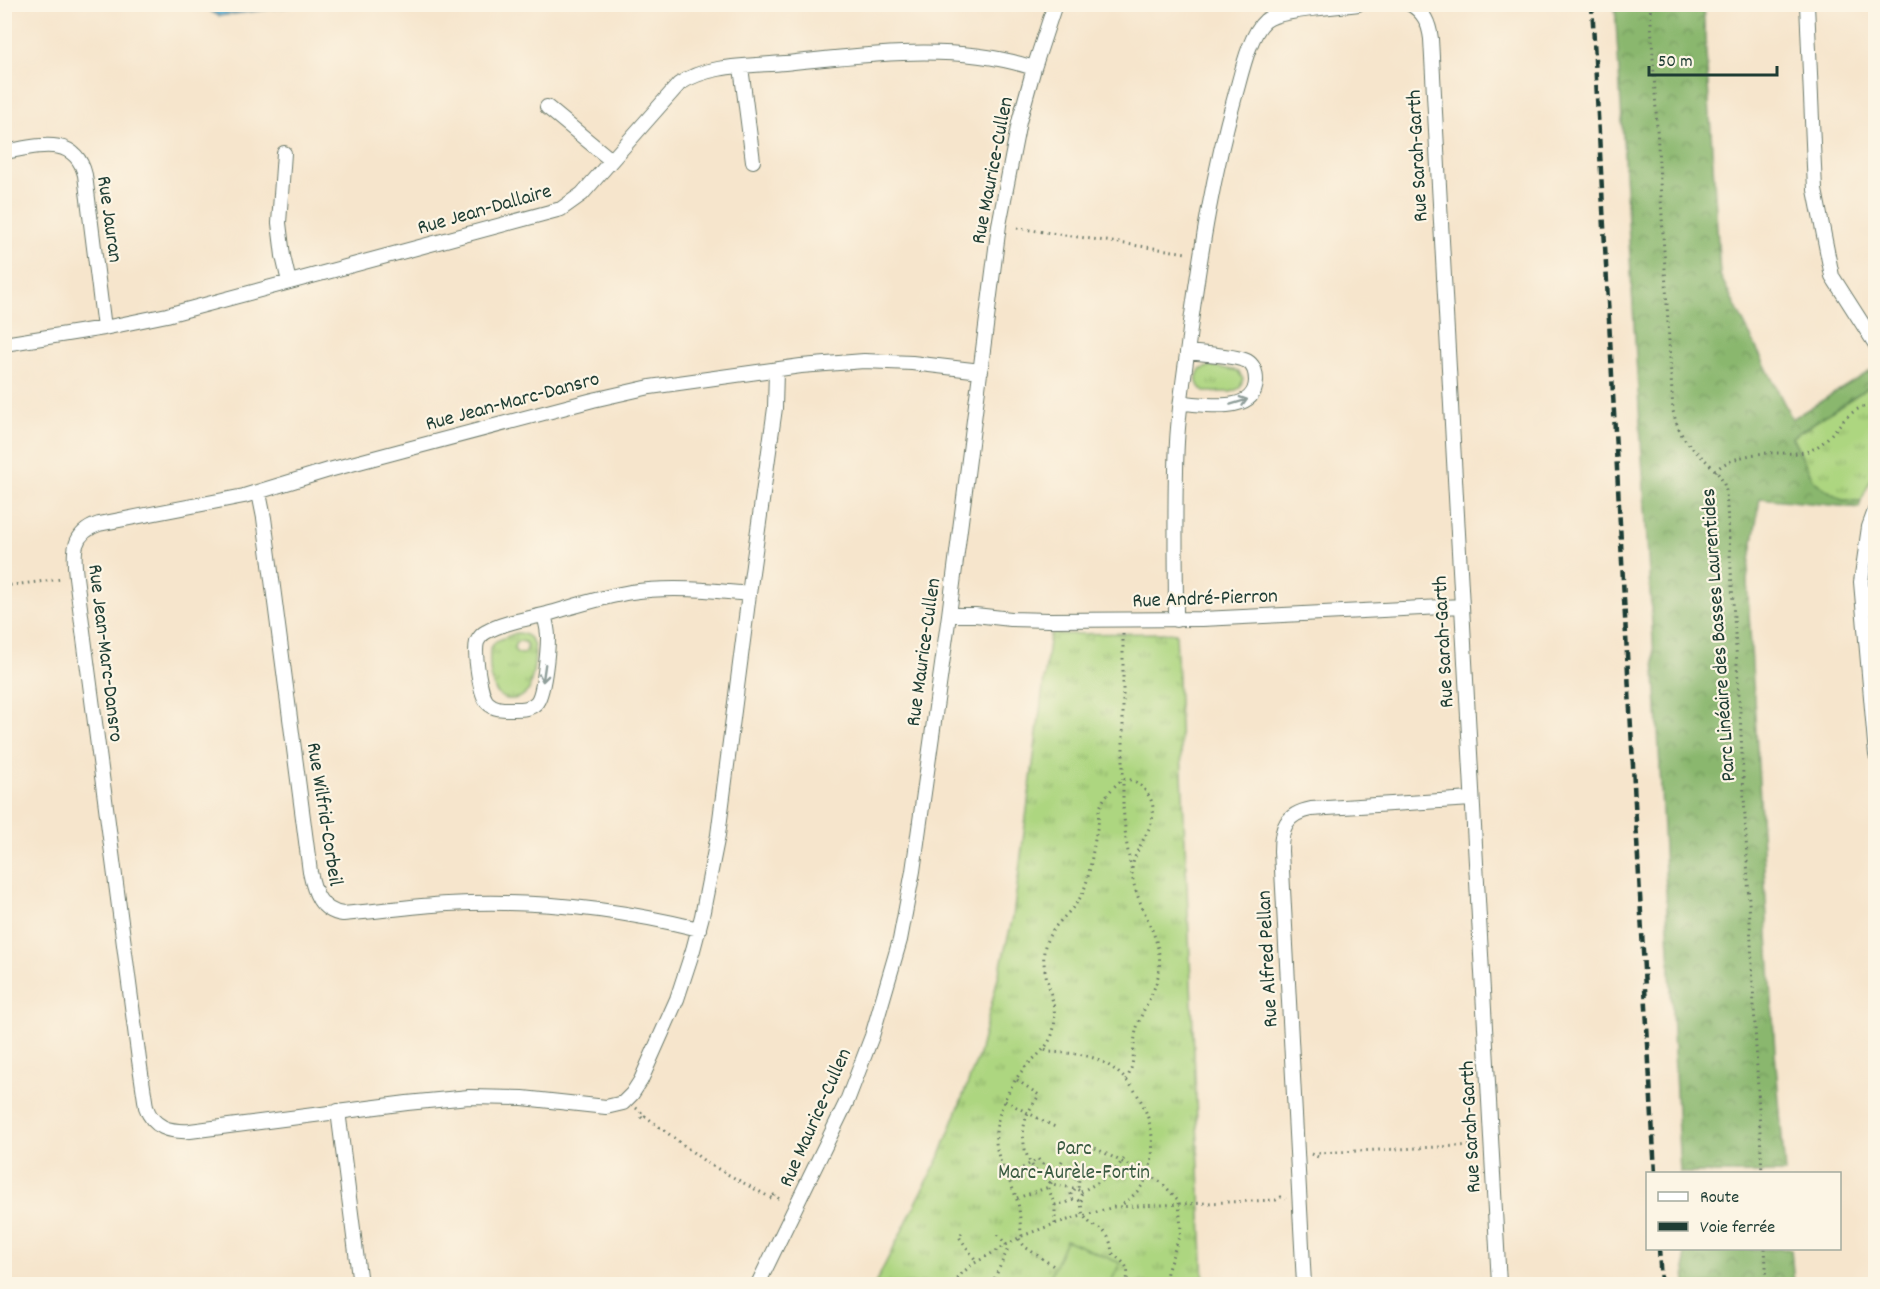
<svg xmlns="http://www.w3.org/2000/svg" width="1880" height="1289" font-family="Dekko,sans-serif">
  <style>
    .grass { fill: url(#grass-tufts); stroke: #668a5a; stroke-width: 1.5; fill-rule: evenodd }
    .forest { fill: url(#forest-crowns); stroke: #547a51; stroke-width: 1.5 }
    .pitch { fill: #add680; stroke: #668a5a; stroke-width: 1.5 }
    .water { fill: #59add5; stroke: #3c7584; stroke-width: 1.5 }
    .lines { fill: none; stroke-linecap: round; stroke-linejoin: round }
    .street-casing { stroke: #6a7869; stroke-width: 16 }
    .path { stroke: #6a7869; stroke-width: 3; stroke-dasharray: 1.5 4.5; stroke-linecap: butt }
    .street { stroke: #fff; stroke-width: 14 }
    .rail { stroke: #1f3d34; stroke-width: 4.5; stroke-dasharray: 9 4.5; stroke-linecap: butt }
    .oneway { stroke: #8f9e9a }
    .labels { text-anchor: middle; stroke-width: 4.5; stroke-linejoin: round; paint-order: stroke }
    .street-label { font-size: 21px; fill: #1f3d34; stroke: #fcf5e5 }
    .park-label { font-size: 21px; fill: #3b5c43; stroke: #fcf5e5 }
  </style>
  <defs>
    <pattern id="grass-tufts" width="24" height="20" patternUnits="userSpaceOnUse" patternTransform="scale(1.5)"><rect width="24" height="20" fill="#add680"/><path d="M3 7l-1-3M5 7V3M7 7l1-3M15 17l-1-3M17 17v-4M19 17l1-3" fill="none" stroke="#8caf6a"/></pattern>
    <pattern id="forest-crowns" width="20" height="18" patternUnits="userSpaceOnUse" patternTransform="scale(1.5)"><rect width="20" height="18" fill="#8ab76e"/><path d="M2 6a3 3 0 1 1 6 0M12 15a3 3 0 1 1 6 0" fill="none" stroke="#70965b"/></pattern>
  </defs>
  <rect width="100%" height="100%" fill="#fcf5e5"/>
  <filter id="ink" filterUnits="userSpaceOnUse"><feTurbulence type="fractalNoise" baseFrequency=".0167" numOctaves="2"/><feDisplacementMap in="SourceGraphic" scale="12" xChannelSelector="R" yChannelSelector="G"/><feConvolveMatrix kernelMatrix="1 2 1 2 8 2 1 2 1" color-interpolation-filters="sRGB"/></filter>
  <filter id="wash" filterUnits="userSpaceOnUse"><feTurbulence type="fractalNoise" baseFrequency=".008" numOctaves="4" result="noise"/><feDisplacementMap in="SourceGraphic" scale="24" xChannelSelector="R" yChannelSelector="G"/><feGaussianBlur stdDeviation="1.35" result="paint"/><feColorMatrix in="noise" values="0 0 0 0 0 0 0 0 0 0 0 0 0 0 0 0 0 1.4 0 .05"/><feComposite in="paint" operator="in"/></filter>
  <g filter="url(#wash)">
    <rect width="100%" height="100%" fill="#f6e5cc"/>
    <!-- grass -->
    <path class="grass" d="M1211,366L1238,371L1243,379L1240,388L1231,392H1204C1196,385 1194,378 1200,370Z
      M1875,383V470L1861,501L1842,500L1814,481L1792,437Z
      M516,633C545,633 533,672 529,690C524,695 520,699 513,699C489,702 489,666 490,649L496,641ZM519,641L525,642L527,646L526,651L523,654L517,653L514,649L515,644Z
      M1176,633L1204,1284H875L939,1158L979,1054L1013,917L1050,634Z"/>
    <!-- forest -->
    <path class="forest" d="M1615,5H1703L1720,275L1792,419L1875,368V383L1792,437L1814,481L1842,500L1861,501L1859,508L1760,498L1747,580L1775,1052L1785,1173H1680L1657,708Z
      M1684,1249H1791L1794,1284H1686Z"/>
    <!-- pitch -->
    <path class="pitch" d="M1066,1240L1120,1263L1110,1284H1047Z"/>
    <!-- water -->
    <path class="water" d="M209,5V4L302,5L219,16L210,11Z"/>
  </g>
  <g filter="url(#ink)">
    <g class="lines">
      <defs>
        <path id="street" d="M1410,4C1424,12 1429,23 1431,39L1499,1284
          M1807,4L1815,190L1832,276L1876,345
          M741,67L753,161
          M547,107L611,160
          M4,152C35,147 75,133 85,175L104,328
          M284,153L279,223L283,256L289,282
          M4,344L104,328L167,315L561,209L582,194L679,84C708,64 750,66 785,63C867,55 954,42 1034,68
          M776,370L775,408L749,594L718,835L702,916L693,950L677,999L641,1080L632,1094L623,1103L606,1107L523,1098L469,1097L407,1103L190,1131C170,1132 153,1128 146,1107L139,1060L76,577C73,552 72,533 99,524L244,496L329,470L404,450L593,400L650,387L801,366L864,361L912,363L981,371
          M1182,403C1204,404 1255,415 1256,381C1256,373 1254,365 1247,361C1234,355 1202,354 1187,352
          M259,493L264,518L310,872C314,892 320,911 343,914C378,911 413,906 448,904C532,899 617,909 699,929
          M1876,508L1869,527L1861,582L1876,755
          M544,615C546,622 548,629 548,637C548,650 544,695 536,703C530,709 522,709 514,709C505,709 495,710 488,703C480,696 474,653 477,642C479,638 482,634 486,632C504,622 527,619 547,614C575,606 602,597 631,592C670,586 710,590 749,594
          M949,615H975L1011,619L1049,620L1202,619L1462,606
          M1176,620C1176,561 1174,501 1177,442C1179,404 1186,366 1190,329C1201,250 1213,173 1235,96C1241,76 1249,35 1265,21C1278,9 1338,7 1358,4
          M338,1111L360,1284
          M758,1284L847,1101L872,1036L900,940L913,871L949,615L999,225L1019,122L1034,68L1055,4
          M1304,1284L1281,851C1281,827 1286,814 1311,809L1472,799"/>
      </defs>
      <!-- street casing -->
      <use href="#street" class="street-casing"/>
      <!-- path -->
      <path class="path" d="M1650,4L1673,411C1676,422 1679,433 1687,442C1700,458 1722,470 1726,491L1740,712L1762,1174
        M1017,228L1187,253
        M1715,471C1727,459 1750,454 1767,453C1782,452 1798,456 1813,449C1836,438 1847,402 1876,406
        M4,586L62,579
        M1123,634V806L1126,840L1131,869
        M1045,1050L1050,1052C1065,1053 1082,1053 1096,1059C1141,1077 1166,1137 1145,1181C1140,1190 1131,1198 1123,1204
        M1017,1080L1039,1095C1035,1102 1030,1108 1027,1115C1018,1140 1026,1168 1049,1182C1059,1188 1073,1185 1081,1192C1082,1199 1080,1210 1084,1216C1096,1234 1109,1223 1112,1253C1124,1264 1131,1265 1126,1284
        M1005,1101L1055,1127
        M636,1108L641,1112L640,1116L643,1119L645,1116L707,1163L773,1199L774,1195L782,1201
        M1095,1148L1161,1182L1179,1201L1181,1231L1167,1272L1165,1284
        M1311,1154L1318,1157V1153L1478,1145
        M1007,1177L1038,1159C1050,1173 1061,1177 1079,1179L1078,1190
        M1075,1189L1071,1194L1072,1199L1075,1201L1081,1200
        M1081,1192L1111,1175L1124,1159
        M1017,1198L1049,1187
        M1055,1205L1068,1202L1072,1199
        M1055,1224V1205L1049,1190V1187L1064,1157
        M962,1233L959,1236L960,1238L977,1262
        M1022,1236C1019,1224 1021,1212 1017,1200C1009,1175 994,1160 996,1132C998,1109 1011,1083 1026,1066C1036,1056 1046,1050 1052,1035C1062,1006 1041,980 1044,951C1048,923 1077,913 1085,887C1091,869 1093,848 1097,829C1099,823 1098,817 1099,811C1102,798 1113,787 1123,779C1131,779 1138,782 1143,788C1172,819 1130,844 1132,874C1136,907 1164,937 1159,971C1156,993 1141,1010 1136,1031C1132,1049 1136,1064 1126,1080
        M1019,1239L1025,1247L1055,1267
        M1765,1248L1767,1284
        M954,1284L962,1273L973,1264L1022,1236L1057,1223L1114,1207L1276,1200L1281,1197L1286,1199
        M992,1284L1007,1251L1006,1244L996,1233"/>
      <!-- street -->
      <use href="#street" class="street"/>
      <!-- rail -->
      <path class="rail" d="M1592,4L1655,1174
        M1659,1248L1661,1284"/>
    </g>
    <!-- one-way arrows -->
    <defs><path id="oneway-shaft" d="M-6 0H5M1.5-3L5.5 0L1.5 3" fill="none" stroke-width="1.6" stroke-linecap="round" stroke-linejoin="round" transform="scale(1.5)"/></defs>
    <g class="oneway">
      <use href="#oneway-shaft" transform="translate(1239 402) rotate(-17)"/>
      <use href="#oneway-shaft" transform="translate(544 673) rotate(98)"/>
    </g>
  </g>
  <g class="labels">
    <!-- street labels -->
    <g class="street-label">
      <text transform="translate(1416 156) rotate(-93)" y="7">Rue Sarah-Garth</text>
      <text transform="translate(991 170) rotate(-79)" y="7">Rue Maurice-Cullen</text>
      <text transform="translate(484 208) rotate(-16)" y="7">Rue Jean-Dallaire</text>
      <text transform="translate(111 219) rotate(82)" y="7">Rue Jauran</text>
      <text transform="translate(512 400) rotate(-15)" y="7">Rue Jean-Marc-Dansro</text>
      <text transform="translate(1205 597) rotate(-2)" y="7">Rue André-Pierron</text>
      <text transform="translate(1717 635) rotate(-94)" y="7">Parc Linéaire des Basses Laurentides</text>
      <text transform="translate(1442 642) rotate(-93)" y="7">Rue Sarah-Garth</text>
      <text transform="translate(922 652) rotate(-82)" y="7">Rue Maurice-Cullen</text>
      <text transform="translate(107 653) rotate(83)" y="7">Rue Jean-Marc-Dansro</text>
      <text transform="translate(326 814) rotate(81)" y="7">Rue Wilfrid-Corbeil</text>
      <text transform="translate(1266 959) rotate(-93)" y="7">Rue Alfred Pellan</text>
      <text transform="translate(814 1117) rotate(-66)" y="7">Rue Maurice-Cullen</text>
      <text transform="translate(1469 1127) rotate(-93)" y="7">Rue Sarah-Garth</text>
    </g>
    <!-- park labels -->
    <g class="park-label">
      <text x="1074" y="1154">Parc<tspan x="1074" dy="24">Marc-Aurèle-Fortin</tspan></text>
    </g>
  </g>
  <!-- margin -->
  <rect width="1880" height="1289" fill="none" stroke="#fcf5e5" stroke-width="24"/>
  <!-- legend -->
  <rect x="1646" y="1172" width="195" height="78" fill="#fcf5e5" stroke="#a4ab9e" stroke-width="1.5"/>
  <rect x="1658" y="1192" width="30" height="9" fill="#ffffff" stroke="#a4ab9e" stroke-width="1.5"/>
  <text x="1700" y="1202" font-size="18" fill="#1f3d34">Route</text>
  <rect x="1658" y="1222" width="30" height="9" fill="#1f3d34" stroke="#a4ab9e" stroke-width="1.5"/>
  <text x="1700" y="1232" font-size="18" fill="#1f3d34">Voie ferrée</text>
  <!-- scale -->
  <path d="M1649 66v9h128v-9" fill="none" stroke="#1f3d34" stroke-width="3"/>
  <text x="1658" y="66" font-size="18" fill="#1f3d34" stroke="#fcf5e5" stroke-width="4.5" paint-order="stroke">50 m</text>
</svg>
